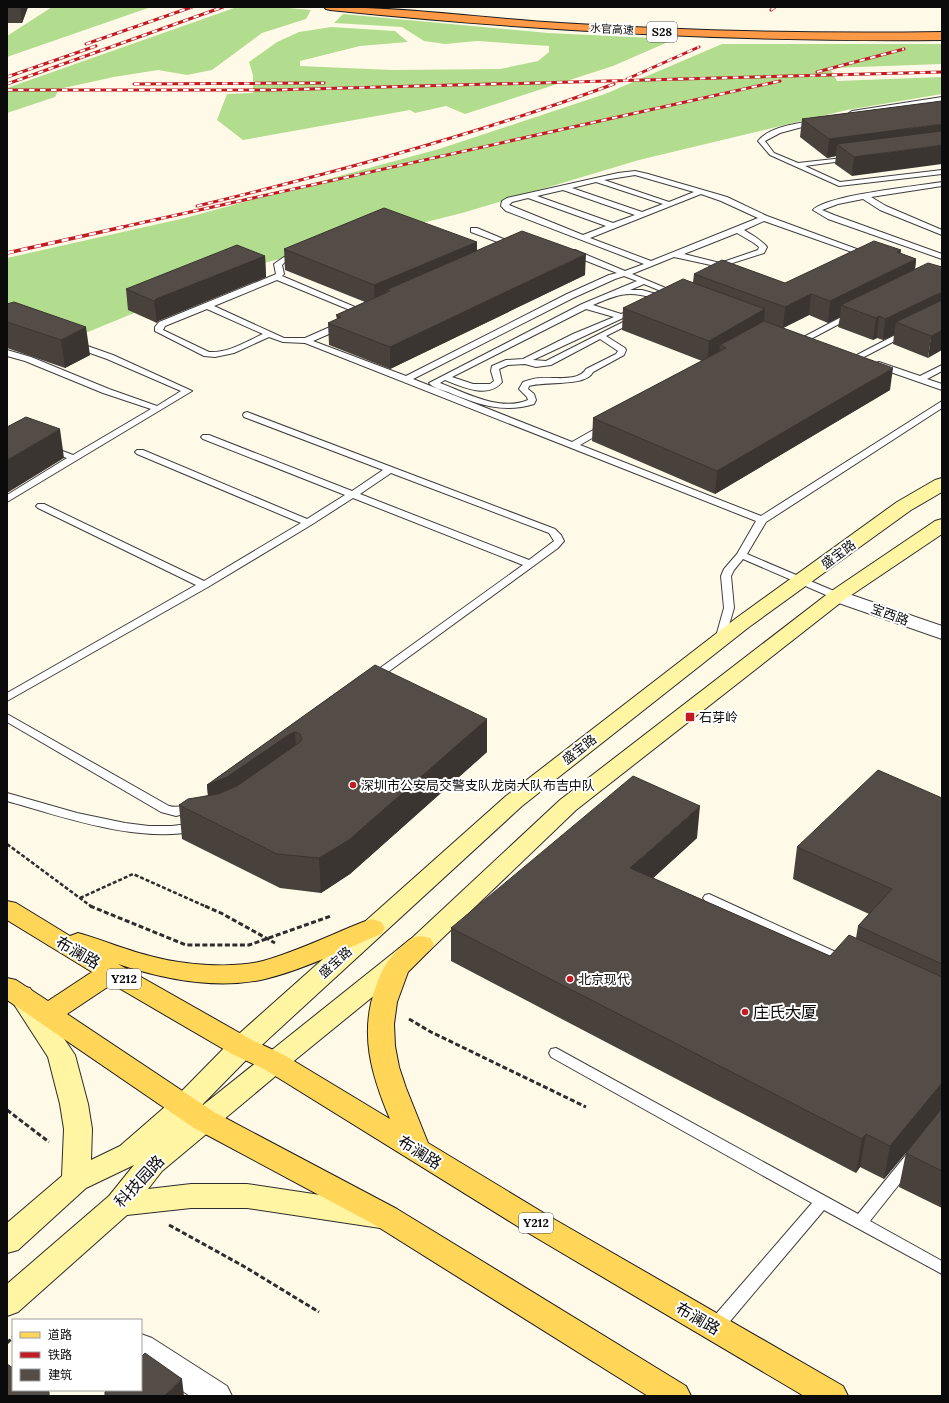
<svg xmlns="http://www.w3.org/2000/svg" width="949" height="1403" font-family="Lora,'Noto Sans SC',serif">
  <style>
    .forest { fill: #b2dd8e }
    .lines { fill: none; stroke-linecap: round; stroke-linejoin: round }
    .lane-casing { stroke: #3e3e3e; stroke-width: 2 }
    .street-casing { stroke: #3e3e3e; stroke-width: 2 }
    .secondary-casing { stroke: #2d2d2d; stroke-width: 2 }
    .primary-casing { stroke: #1c1c1c; stroke-width: 2 }
    .highway-casing { stroke: #1c1c1c; stroke-width: 2 }
    .path-far1 { stroke: #2d2d2d; stroke-width: 2.5; stroke-dasharray: 4 2; stroke-linecap: butt }
    .path { stroke: #2d2d2d; stroke-width: 3; stroke-dasharray: 5 2.5; stroke-linecap: butt }
    .lane { fill: #fff; fill-rule: evenodd }
    .street { fill: #fff; fill-rule: evenodd }
    .secondary { fill: #fff5a3; fill-rule: evenodd }
    .primary { fill: #ffd658; fill-rule: evenodd }
    .highway { fill: #fe9a47; fill-rule: evenodd }
    .rail-far1-casing { stroke: #c21b23; stroke-width: 3 }
    .rail-casing { stroke: #c21b23; stroke-width: 3.5 }
    .rail-far1 { stroke: #fff; stroke-width: 2; stroke-dasharray: 5.5; stroke-linecap: butt }
    .rail { stroke: #fff; stroke-width: 2.5; stroke-dasharray: 7; stroke-linecap: butt }
    .wall { fill: #48413c }
    .shaded-wall { fill: #3b3531 }
    .building { fill: #544c46; stroke: #3b3531 }
    .poi-dot { fill: #c21b23; stroke: #fff; stroke-width: 1.5 }
    .labels { text-anchor: middle; stroke-width: 4; stroke-linejoin: round; paint-order: stroke }
    .far-street-label { font-size: 11px; fill: #0b0b0b; stroke: #fff }
    .shield { fill: #fff; stroke: #545454; stroke-width: 1 }
    .shield-label { font-size: 12px; font-weight: bold; fill: #0b0b0b }
    .street-label { font-size: 13px; fill: #0b0b0b; stroke: #fff }
    .poi-label { font-size: 13px; fill: #0b0b0b; stroke: #fff; text-anchor: start }
    .near-street-label { font-size: 16px; fill: #0b0b0b; stroke: #fff }
    .near-poi-label { font-size: 16px; fill: #0b0b0b; stroke: #fff; text-anchor: start }
  </style>
  <rect width="100%" height="100%" fill="#fffae8"/>
  <!-- forest -->
  <path class="forest" d="M52,7H151L7,57V36Z
    M237,7H277L311,10L306,19L262,33L212,70L187,75L158,70L114,77L59,89L55,97L7,113V88Z
    M343,14L548,33L675,39L613,66L465,114L446,106L415,113L410,110L243,140L217,120L227,94L253,93V75L249,62L277,42L299,32L331,27L395,31L408,42L360,46L300,61V66L393,70L500,69L538,61L549,52V46L477,41L445,44L424,41L402,27L334,23Z
    M722,44H942V64L830,68L837,81L942,77V94L847,110L639,160L462,213L244,268L83,334L7,317V258L185,218L439,149L605,94Z"/>
  <g class="lines">
    <defs>
      <path id="lane" d="M942,97V101L852,115L849,113L852,111Z
        M815,120L817,121V123L780,133L765,141L774,153L798,163L852,157V159L850,160L805,166L840,182L942,170V174L839,186L770,155L758,141C770,126 797,124 815,120Z
        M635,171L648,174L727,197L767,216L873,255L872,257H866L764,221L744,230C752,235 760,239 767,247L764,253L720,267L674,257L632,274L680,294L676,296H673L644,284L630,290H642L663,296V300L656,302H653V298C627,290 617,295 593,305L621,314L636,308L640,310L533,360L546,361L629,319L633,321L632,323L606,336L625,348L626,350L624,355L593,372C586,387 544,381 529,386L528,389L534,394L536,400L534,404C504,414 476,404 448,392C442,390 433,388 429,383L582,304L637,281L624,276L615,279L573,298L413,379L572,442L602,425H608L609,427L608,429L580,445L761,516L942,401V408L766,522L747,554L841,594L842,596L841,598H833L743,559L734,570L731,576L734,608L724,642H716L715,640L724,608L721,576L724,569L737,554L756,521L305,343L283,342L269,337L234,353L215,357L204,356L155,331V327L159,322L274,275L276,274L274,264L284,257L288,259L282,265L284,274L282,276L369,313L368,315H362L277,280L214,306L284,338H305L339,323H345V327L313,341L406,376L567,294L609,275L617,273L569,254V250H575L625,271L644,264L506,211L501,206L502,201L507,198L618,173ZM635,175L694,192L669,202L604,180ZM596,182L663,204L642,212L572,188ZM563,190L635,215L613,223L537,196ZM701,194L721,201L758,218L651,261L590,238ZM528,198L606,226L583,235L509,205L512,202ZM737,233L754,243L759,247L758,250L720,263L684,254ZM207,309L263,334C245,342 229,353 209,352L163,330L165,326ZM586,309L614,317L573,334L523,359L506,360L492,366L491,371L494,381L490,384H473L452,377ZM600,339L618,351L616,354L586,369C579,382 554,377 541,378C535,378 529,380 523,382L519,389L527,397L528,400C500,412 466,393 440,383L445,380C462,387 489,399 502,382L499,369L508,365L525,364L536,367L551,365Z
        M942,182V186L871,197L886,206L942,230V235L880,210L863,199L838,204L822,210L834,215L942,254V259L828,219L813,210C827,195 918,186 942,182Z
        M471,228H477L518,245L514,247H511L471,232Z
        M849,313H852L856,315L805,342H802L798,340Z
        M903,331H909L910,333L860,359H854L853,357Z
        M73,343H79L113,355L192,391L7,502V495L67,458L46,451L44,449L46,447H52L73,455L151,409L103,393L25,361L7,356V350L31,357L109,389L157,406L181,391L107,359L73,347L72,345Z
        M879,362L920,376L942,365V371L927,379L942,384V390L876,367L875,365L876,363Z
        M247,412L555,529L561,535L564,541L558,548L377,680H369L368,678L369,676L523,565L353,498L311,525L208,587L7,701V693L196,585L38,508L36,506L38,504H44L204,581L301,523L137,454L135,452L137,450H143L307,519L345,495L203,439L201,437L203,435H209L352,491L383,470L244,417L243,415L244,413ZM391,473L549,533L554,541L529,560L360,494Z
        M7,714L169,806C180,809 187,803 196,805L198,808L196,811L176,816L161,812L7,722Z
        M7,793L77,813L125,823L149,826H172L196,823L200,824L202,827L200,830C142,845 63,817 7,801Z
        M709,894L849,958L850,961L849,964L844,965L839,964L705,901L703,898L705,895Z
        M556,1048L858,1214L906,1155L911,1153L916,1155L918,1159L916,1163L870,1221L942,1261V1274L824,1210L721,1332L715,1334L709,1332L707,1327L709,1322L812,1203L551,1057L549,1053L551,1049Z"/>
      <path id="street" d="M837,590L942,626V639L830,600L827,596L830,592Z
        M141,1334L152,1338L227,1386L232,1396H190L141,1364Z"/>
      <path id="secondary" d="M942,478V492L911,510L749,627L522,806L252,1054L198,1109L412,938L560,800L830,592L935,521L942,519V534L844,600L576,810L430,950L284,1069L162,1171L148,1189L191,1184H247L380,1204L391,1208L395,1216L391,1224L380,1228L247,1208H191L127,1215L18,1312L7,1316V1284L109,1196L134,1165L86,1188L18,1250L7,1253V1223L62,1176L64,1129L60,1104L48,1057L8,995L12,988L21,986L30,988L75,1055L88,1104L92,1129L91,1160L120,1146L174,1099L232,1040L506,796L735,619L897,502L935,480Z"/>
      <path id="primary" d="M7,901L16,903L70,936L78,933C103,940 128,951 154,957C184,965 233,969 263,961C298,951 330,935 363,922L372,919L381,922L385,928L381,934C343,950 305,969 265,979C217,990 163,979 118,964L252,1040L284,1055L390,1119C371,1074 359,1033 376,986C381,972 387,960 398,950C410,939 414,933 430,938L434,944L430,950L408,972L397,1002L394,1024L395,1046L399,1067L406,1088L428,1143L552,1218L843,1386L848,1396H804L530,1234L264,1069L232,1054L112,984L67,1014L214,1112L397,1209L686,1386L691,1396H648L375,1225L194,1128L7,1000V978L16,980L48,1001L92,972L7,920Z"/>
      <path id="highway" d="M324,7C403,7 481,18 560,23C687,31 814,34 942,32V40C737,42 534,31 330,10L326,9Z"/>
    </defs>
    <!-- lane casing -->
    <use href="#lane" class="lane-casing"/>
    <!-- street casing -->
    <use href="#street" class="street-casing"/>
    <!-- secondary casing -->
    <use href="#secondary" class="secondary-casing"/>
    <!-- primary casing -->
    <use href="#primary" class="primary-casing"/>
    <!-- highway casing -->
    <use href="#highway" class="highway-casing"/>
    <!-- path-far1 -->
    <path class="path-far1" d="M7,844L92,907
      M80,898L133,874L207,907"/>
    <!-- path -->
    <path class="path" d="M90,906L186,945H249L331,916
      M205,906L221,913L275,943
      M409,1019L431,1032L586,1107
      M7,1110L49,1142
      M169,1225L245,1267L319,1312
      M7,1343L13,1337"/>
    <!-- lane -->
    <use href="#lane" class="lane"/>
    <!-- street -->
    <use href="#street" class="street"/>
    <!-- secondary -->
    <use href="#secondary" class="secondary"/>
    <!-- primary -->
    <use href="#primary" class="primary"/>
    <!-- highway -->
    <use href="#highway" class="highway"/>
    <defs>
      <path id="rail-far1" d="M771,10L775,7
        M86,44L192,7
        M817,72L904,49
        M7,77L96,46
        M627,79L699,47
        M7,84L223,7
        M134,84L324,83
        M7,90H272L942,72
        M197,206C338,172 478,134 614,84
        M118,228L780,81"/>
      <path id="rail" d="M7,253L123,227"/>
    </defs>
    <!-- rail-far1 casing -->
    <use href="#rail-far1" class="rail-far1-casing"/>
    <!-- rail casing -->
    <use href="#rail" class="rail-casing"/>
    <!-- rail-far1 -->
    <use href="#rail-far1" class="rail-far1"/>
    <!-- rail -->
    <use href="#rail" class="rail"/>
  </g>
  <!-- wall -->
  <path class="wall" d="M7,7H28L22,23H7Z
    M942,101L852,176L835,164L836,156L827,158L800,137L802,119Z
    M477,242V251L585,275L390,369L329,345L328,323L337,319L336,315L365,302L285,270L284,249Z
    M901,250L900,253L916,259L915,269L942,267L928,358L893,344L894,335L883,340L877,338L873,340L838,327L840,317L828,323L809,315L783,328L890,390L715,494L592,441L593,418L702,361L622,330L623,308L693,282L694,274L785,283Z
    M265,256L266,277L158,321L157,323L128,310L126,289Z
    M7,304L90,355L65,368L7,348Z
    M375,665L487,752L350,874L321,893L280,888L182,839L179,805L208,795L207,785Z
    M942,798V1208L899,1187L906,1153L884,1179L860,1167L856,1173L451,961V928L697,838L653,878L830,956L856,938L858,926L869,914L793,879L797,847Z"/>
  <!-- shaded-wall -->
  <path class="shaded-wall" d="M20,7H28L22,23Z
    M942,124V143L837,144L836,156L827,158L829,139Z
    M942,145V164L852,176L854,157Z
    M477,242V262L386,290V301L375,306L374,285Z
    M901,250L898,268L916,259L914,280L841,305L840,317L828,323L830,301L897,252Z
    M586,254L585,275L390,369V347Z
    M265,256L266,277L158,321L157,323L154,301L156,299Z
    M942,292V312L896,322L894,335L883,340L885,319Z
    M811,294L809,315L783,328L785,307Z
    M765,309L763,330L726,348L720,345L719,356L707,363L709,341Z
    M879,316L877,338L873,340L876,318Z
    M86,327L90,355L65,368L61,340Z
    M942,330V350L928,358L931,336Z
    M893,368L890,390L715,494L717,471Z
    M60,429L64,458L7,493V460Z
    M487,719V752L350,874L321,893L319,858Z
    M295,732L297,766L210,819L207,785L290,734Z
    M700,806L697,838L628,901L630,868Z
    M942,1083V1115L936,1116L884,1179L890,1146Z
    M866,1134L860,1167L856,1173L862,1139Z
    M182,1379L184,1396H164Z"/>
  <!-- building -->
  <path class="building" d="M942,101V124L829,139L802,119Z
    M942,131V145L854,157L837,144Z
    M384,208L477,242L374,285L284,249Z
    M522,231L586,254L390,347L328,323L341,317L336,315L390,291L386,290Z
    M874,241L901,250L897,252L916,259L830,301L811,294L785,307L694,274L722,260L785,283Z
    M237,245L265,256L156,299L154,301L126,289Z
    M928,263L942,267V292L885,319L879,316L876,318L841,305Z
    M683,279L765,309L709,341L623,308Z
    M942,300V330L931,336L896,322Z
    M14,302L86,327L61,340L7,322V304Z
    M764,321L893,368L717,471L593,418L726,348L720,345Z
    M26,417L60,429L7,460V427Z
    M375,665L487,719L349,840L319,858L277,854L179,805L188,799L218,794L237,786L300,742L302,739L300,734L295,732L290,734L227,777L207,785Z
    M878,770L942,798V964L858,926L892,889L797,847Z
    M633,776L700,806L630,868L830,956L849,935L942,977V1083L890,1146L866,1134L862,1139L451,928Z
    M942,1108V1171L906,1153Z
    M145,1353L182,1379L164,1396H105V1392L107,1390H141V1357Z
    M7,1364L13,1368V1390H47L49,1392V1396H7Z"/>
  <!-- markers -->
  <g class="poi-dot">
    <rect x="685" y="712" width="10" height="10" rx="2"/>
    <circle cx="353" cy="785" r="4"/>
    <circle cx="570" cy="979" r="4"/>
    <circle cx="745" cy="1012" r="4"/>
  </g>
  <g class="labels">
    <!-- far-street labels -->
    <g class="far-street-label">
      <text transform="translate(612 29) rotate(3)" y="4">水官高速</text>
    </g>
    <!-- shield labels -->
    <g class="shield">
      <rect x="647" y="22" width="30" height="20" rx="3"/>
      <rect x="107" y="969" width="34" height="20" rx="3"/>
      <rect x="519" y="1213" width="34" height="20" rx="3"/>
    </g>
    <g class="shield-label">
      <text x="662" y="36">S28</text>
      <text x="124" y="983">Y212</text>
      <text x="536" y="1227">Y212</text>
    </g>
    <!-- street labels -->
    <g class="street-label">
      <text transform="translate(838 554) rotate(-36)" y="5">盛宝路</text>
      <text transform="translate(890 614) rotate(20)" y="5">宝西路</text>
      <text transform="translate(579 749) rotate(-38)" y="5">盛宝路</text>
      <text transform="translate(335 962) rotate(-42)" y="5">盛宝路</text>
    </g>
    <!-- poi labels -->
    <g class="poi-label">
      <text x="699" y="722">石芽岭</text>
      <text x="361" y="790">深圳市公安局交警支队龙岗大队布吉中队</text>
      <text x="578" y="984">北京现代</text>
    </g>
    <!-- near-street labels -->
    <g class="near-street-label">
      <text transform="translate(78 952) rotate(30)" y="6">布澜路</text>
      <text transform="translate(420 1152) rotate(32)" y="6">布澜路</text>
      <text transform="translate(139 1181) rotate(-47)" y="6">科技园路</text>
      <text transform="translate(698 1318) rotate(30)" y="6">布澜路</text>
    </g>
    <!-- near-poi labels -->
    <g class="near-poi-label">
      <text x="753" y="1018">庄氏大厦</text>
    </g>
  </g>
  <!-- border -->
  <rect width="949" height="1403" fill="none" stroke="#0b0b0b" stroke-width="16"/>
  <!-- legend -->
  <rect x="12" y="1319" width="130" height="72" fill="#ffffff" stroke="#9d9d9d"/>
  <rect x="20" y="1332" width="20" height="6" fill="#ffd658" stroke="#9d9d9d"/>
  <text x="48" y="1339" font-size="12" fill="#0b0b0b">道路</text>
  <rect x="20" y="1352" width="20" height="6" fill="#c21b23" stroke="#9d9d9d"/>
  <text x="48" y="1359" font-size="12" fill="#0b0b0b">铁路</text>
  <rect x="20" y="1369" width="20" height="12" fill="#544c46" stroke="#9d9d9d"/>
  <text x="48" y="1379" font-size="12" fill="#0b0b0b">建筑</text>
</svg>
